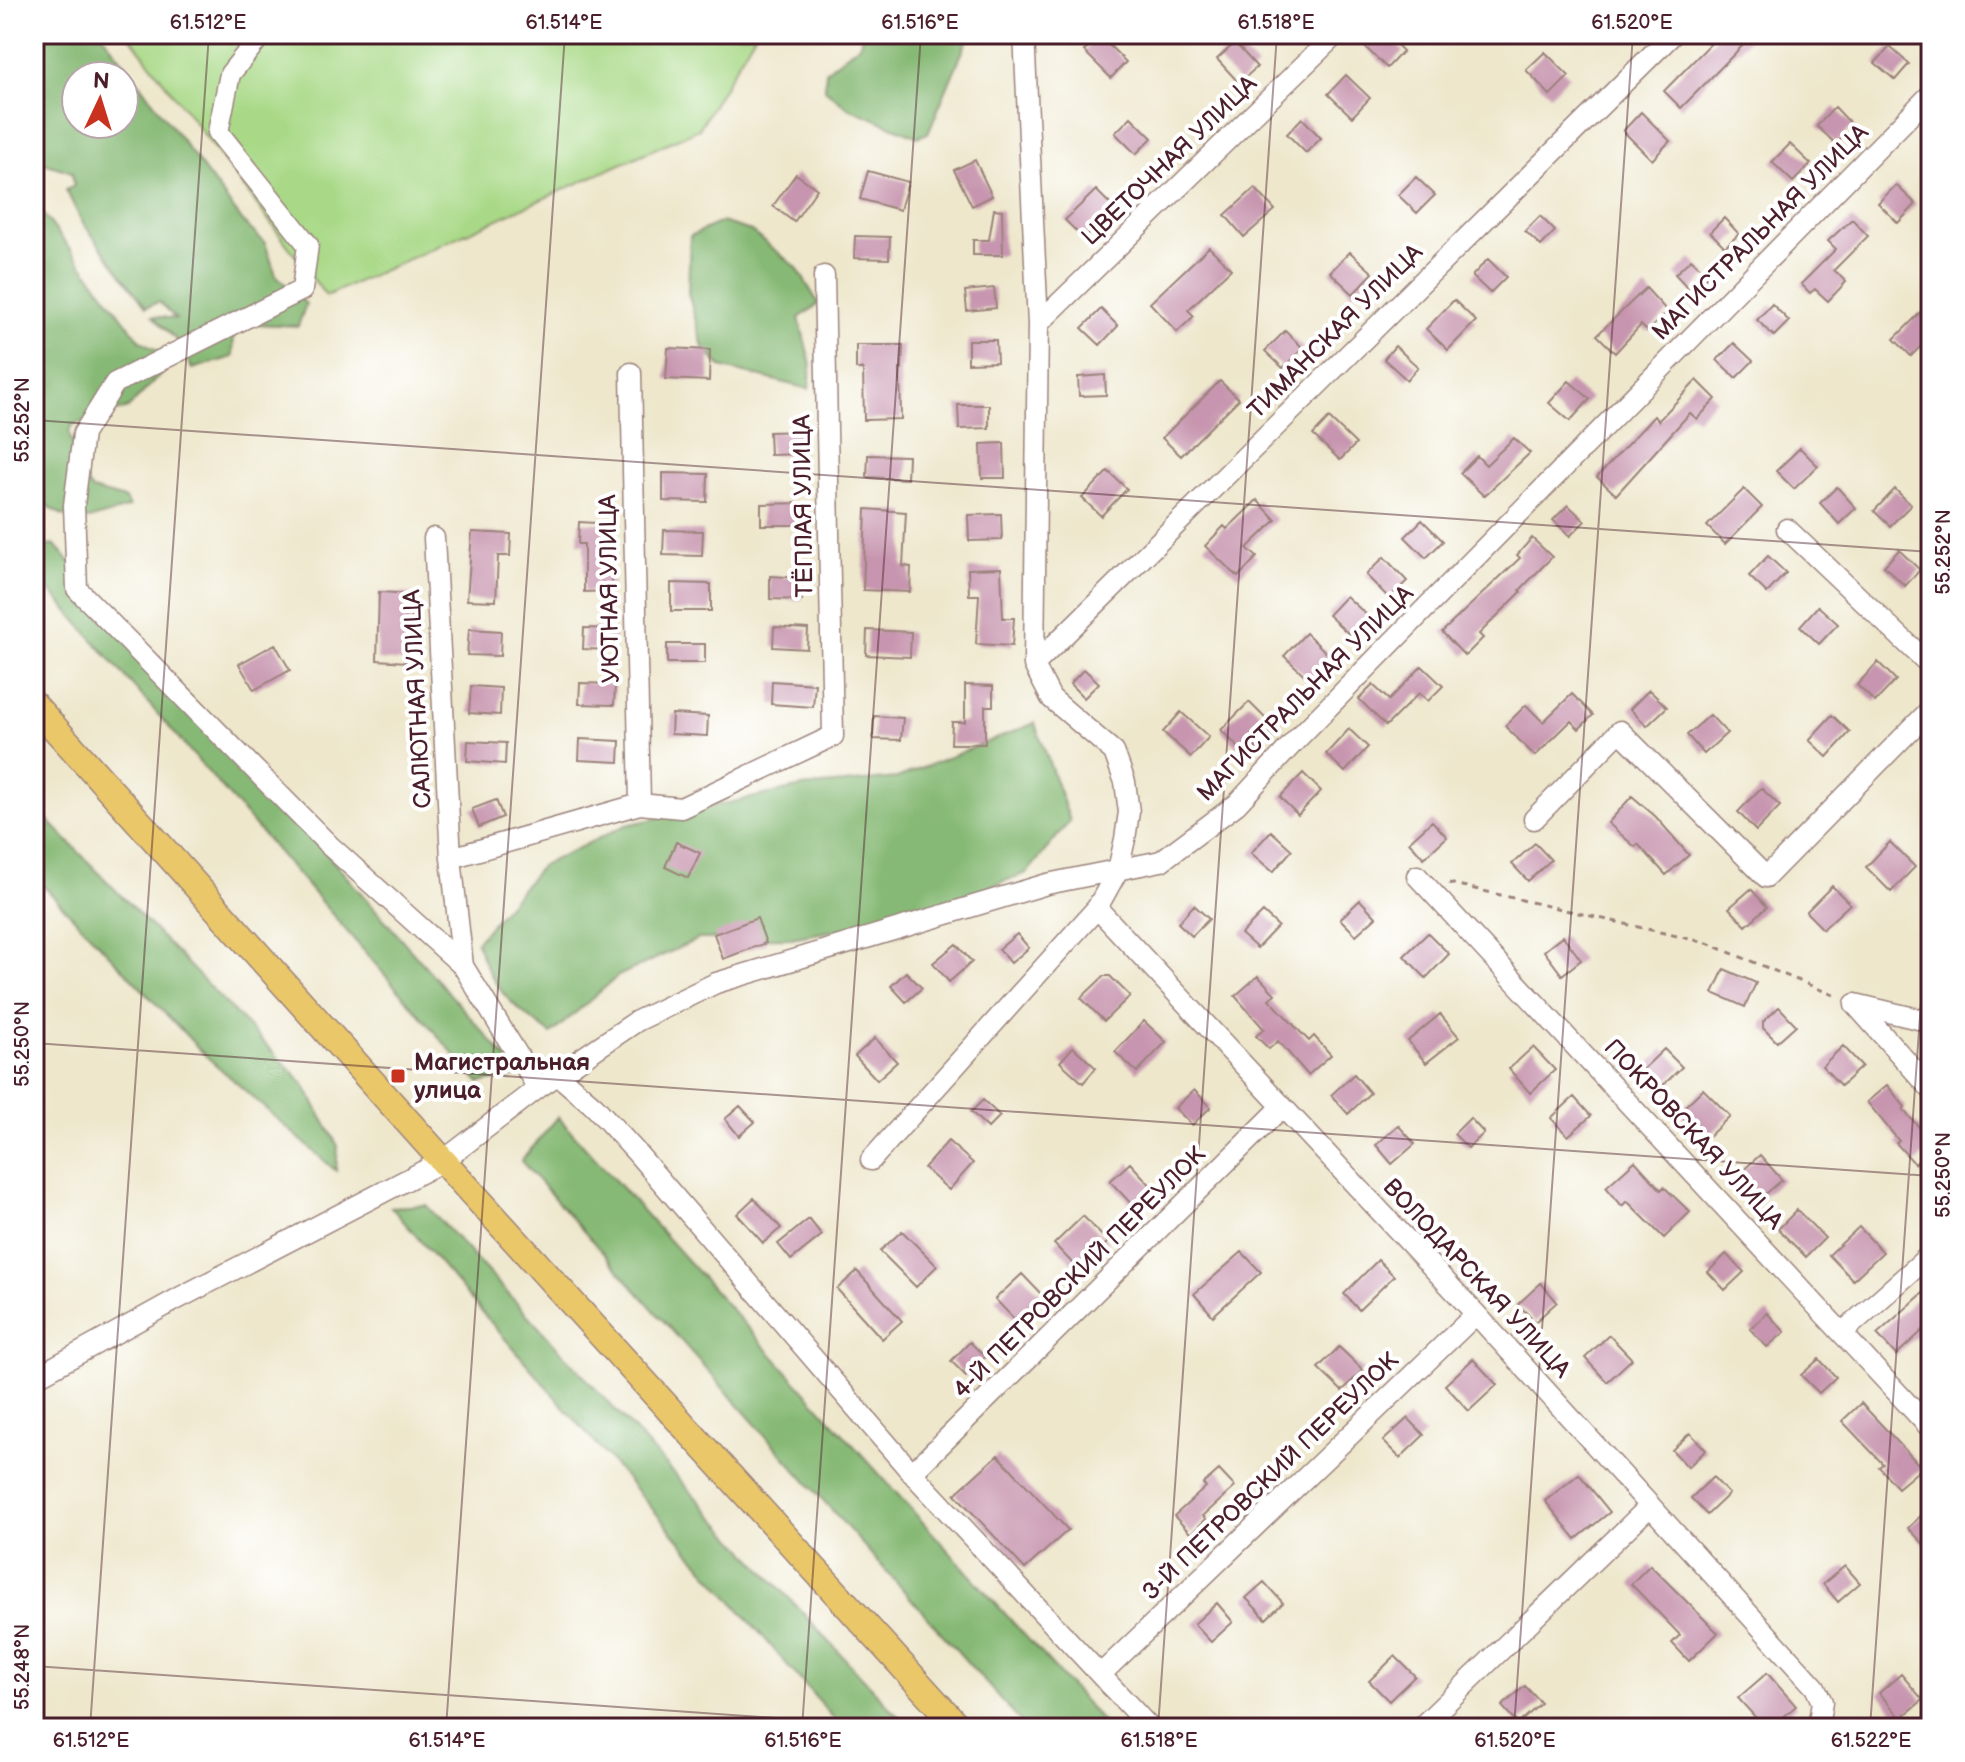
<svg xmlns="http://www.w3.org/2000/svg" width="1965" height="1762" font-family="'Balsamiq Sans',sans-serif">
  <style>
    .green { fill: #a9d987; stroke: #7a7c59; stroke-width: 2 }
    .forest { fill: #86b974; stroke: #686c50; stroke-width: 2; fill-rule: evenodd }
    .building { fill: #c795af }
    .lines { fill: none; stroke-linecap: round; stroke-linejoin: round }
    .minor-casing { stroke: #9c837c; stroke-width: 23 }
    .major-casing { stroke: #9c837c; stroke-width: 29 }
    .path { stroke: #9c837c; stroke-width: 3; stroke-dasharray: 6 6; stroke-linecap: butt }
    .minor { stroke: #fff; stroke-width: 20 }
    .major { stroke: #eac769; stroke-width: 26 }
    .ticks { fill: none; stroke: #4a1f2b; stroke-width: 2; stroke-opacity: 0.45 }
    .poi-dot { fill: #c8321e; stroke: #fff; stroke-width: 3 }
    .labels { text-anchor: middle; stroke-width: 8; stroke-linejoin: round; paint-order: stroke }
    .street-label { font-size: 24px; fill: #4a1f2b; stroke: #fff }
    .poi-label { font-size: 24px; font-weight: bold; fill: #4a1f2b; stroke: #fff; text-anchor: start }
    .neatline { fill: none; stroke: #4a1f2b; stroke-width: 3 }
    .ticks-label { font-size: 20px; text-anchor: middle; fill: #4a1f2b }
  </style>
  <rect width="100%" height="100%" fill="#fff"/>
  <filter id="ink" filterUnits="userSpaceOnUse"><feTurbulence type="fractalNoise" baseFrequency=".0125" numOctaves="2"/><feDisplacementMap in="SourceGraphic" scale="16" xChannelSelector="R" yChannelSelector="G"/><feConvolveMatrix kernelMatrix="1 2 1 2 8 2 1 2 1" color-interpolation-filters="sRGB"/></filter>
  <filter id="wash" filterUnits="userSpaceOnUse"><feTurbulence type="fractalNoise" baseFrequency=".006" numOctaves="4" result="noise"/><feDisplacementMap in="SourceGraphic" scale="32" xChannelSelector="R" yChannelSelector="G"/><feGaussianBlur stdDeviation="1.8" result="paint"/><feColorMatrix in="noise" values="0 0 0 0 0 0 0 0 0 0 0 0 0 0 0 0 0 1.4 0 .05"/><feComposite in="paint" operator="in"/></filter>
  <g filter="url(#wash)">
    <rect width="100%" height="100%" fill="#eee7cc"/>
    <!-- green -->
    <path class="green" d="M128,34H755L699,129L326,296Z"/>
    <!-- forest -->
    <path class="forest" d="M34,34H102L244,223L265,243L276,275L306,304L298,326L234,323L233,357L192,369L182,346L153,316L176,319L159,302L146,307L81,220L66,190L74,186L72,172L41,162L34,155ZM76,76H124V124H76Z
      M862,34H970L928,133L918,137L848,108L825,89L826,71L860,44Z
      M34,202L140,340L163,354V372L128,408L72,425L69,433L86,482L92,490L125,499L129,507C84,523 71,528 34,494Z
      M721,222L751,231L797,268L819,304L799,318L811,365L809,389L721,367L703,347L688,293L690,236Z
      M54,544L521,1075L479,1083L34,572V550Z
      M1035,723L1070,821L1027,873L900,919L791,938L698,939L618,976L551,1034C509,1002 495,993 476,942L541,866L626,825L802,787L897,778Z
      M34,806L303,1083L338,1146L336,1171L206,1056L34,876Z
      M558,1117L1108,1728H1026L521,1161Z
      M426,1205L909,1728H842L391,1207Z"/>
    <g id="blocks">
      <!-- building -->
      <path class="building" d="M1376,34H1386L1403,51L1387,68L1364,46Z
        M1720,34H1754L1681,108L1664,91Z
        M1100,36L1126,62L1111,78L1084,51Z
        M1235,43L1257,67L1239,83L1217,59Z
        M1890,47L1909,64L1895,80L1875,63Z
        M1545,52L1569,76L1550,95L1526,70Z
        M1346,75L1370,98L1352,117L1328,94Z
        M1835,107L1853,126L1836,144L1817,126Z
        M1641,112L1670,141L1652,160L1623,131Z
        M1131,117L1152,138L1136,154L1115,133Z
        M1302,118L1321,138L1306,153L1287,134Z
        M1790,144L1811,164L1793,182L1772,162Z
        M975,160L992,196L972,206L954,170Z
        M868,171L908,182L900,210L860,199Z
        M796,174L817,189L794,222L773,206Z
        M1416,177L1435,195L1417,213L1398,195Z
        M1896,185L1916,204L1898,223L1878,203Z
        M1255,188L1275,210L1244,237L1225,215Z
        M1096,190L1115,209L1084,239L1065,220Z
        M994,209L1002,210L1003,255H973V240H989Z
        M1540,216L1555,231L1541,246L1525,231Z
        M1724,218L1739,234L1725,247L1710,232Z
        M1852,219L1868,236L1834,270L1846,282L1828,301L1815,289L1810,293L1801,284L1836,249L1828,241Z
        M855,236L890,237L889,259L854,258Z
        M1209,247L1231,269L1188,310L1194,316L1177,332L1150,303Z
        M1350,252L1373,273L1353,294L1330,272Z
        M1488,259L1506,277L1490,293L1472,276Z
        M1691,259L1708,275L1691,291L1675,274Z
        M994,288L996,308L967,311L965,291Z
        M1646,288L1668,312L1647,331L1641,325L1615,353L1597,335Z
        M1454,300L1476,321L1448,350L1426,329Z
        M1772,304L1789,321L1774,336L1757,320Z
        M1101,309L1118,326L1100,345L1082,328Z
        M1921,312L1931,322V336L1911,356L1894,339Z
        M1285,331L1303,348L1283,368L1265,351Z
        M968,340H996L997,362L968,363Z
        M1734,343L1753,361L1736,378L1717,360Z
        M856,345H903L902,369H900L901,419L864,420L863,369H856Z
        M1395,346L1418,367L1407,380L1384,359Z
        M668,348L710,350L709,381L666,379Z
        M1105,375L1106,395L1079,396L1078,377Z
        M1697,380L1716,399L1697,419L1690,413L1616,495L1597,477L1654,416L1658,421Z
        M1220,381L1239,399L1181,456L1162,438Z
        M1569,381L1590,399L1570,421L1549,403Z
        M958,405H989V428L959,429Z
        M1329,418L1356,444L1340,460L1313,435Z
        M802,431L803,454L770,455L769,432Z
        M1514,438L1530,453L1484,496L1460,473L1477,456L1486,465Z
        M1004,443L1005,478H982L981,444Z
        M1800,448L1818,466L1794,489L1776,471Z
        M868,455L908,456L907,479L867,477Z
        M1108,471L1127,489L1101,516L1082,498Z
        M663,473L708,474L707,502L663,501Z
        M1837,487L1856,508L1839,524L1820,503Z
        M1744,489L1762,507L1725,544L1707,526Z
        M1895,489L1911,505L1890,526L1874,511Z
        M1257,500L1276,520L1247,548L1257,557L1238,577L1205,546L1224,526L1227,529Z
        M805,503V525H761V504Z
        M1568,505L1585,521L1570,536L1553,520Z
        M866,509L906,512L903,566L911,567L910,592L863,590Z
        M1001,514L1002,540L969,541L968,515Z
        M1422,520L1443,541L1426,558L1405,537Z
        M579,522L612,524L609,571H612V591L584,592V544H578Z
        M664,530L703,531L702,556L663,555Z
        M472,532L511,534L510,556H498L496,601L467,600Z
        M1532,538L1552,557L1520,590L1521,592L1479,634L1483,638L1465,656L1442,632L1520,558L1517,555Z
        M1899,550L1920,570L1905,586L1884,566Z
        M1768,556L1786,573L1767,593L1749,576Z
        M1384,557L1407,581L1389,598L1366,575Z
        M1001,568L1003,618H1014L1012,646L976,644L979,595H969L968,569Z
        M770,576L803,578L802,600L770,599Z
        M671,583L711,584V611H671Z
        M379,592L413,594L407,662L377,660Z
        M1346,596L1369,617L1351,636L1328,615Z
        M1818,606L1838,624L1819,644L1800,626Z
        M774,627L808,629L807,649L773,647Z
        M584,628L615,629L614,650L583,649Z
        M469,629L501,631L500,656L467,655Z
        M867,630L911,632L910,657L866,655Z
        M1306,633L1333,659L1311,681L1284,656Z
        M275,644L290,670L254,690L239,664Z
        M667,644H705V663H667Z
        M1878,662L1896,680L1875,702L1857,685Z
        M1422,666L1443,686L1428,701L1419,693L1386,726L1359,699L1373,685L1389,700Z
        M1084,669L1099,683L1084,698L1070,684Z
        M772,681L815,684L813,707L771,704Z
        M580,683L615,684L614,705L579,704Z
        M965,685L993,686V706H985V744H951L952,722H965Z
        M471,686L501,688L500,715L469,713Z
        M1649,690L1667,707L1647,726L1630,709Z
        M1572,694L1593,715L1579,729L1571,721L1535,756L1505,726L1526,705L1543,722Z
        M1249,702L1275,728L1247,756L1221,730Z
        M1181,712L1209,737L1191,757L1163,732Z
        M672,714L708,716L707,736L671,734Z
        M1710,715L1727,733L1704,754L1687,735Z
        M1832,715L1850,732L1827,757L1809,740Z
        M874,716L903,718L901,740L873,739Z
        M1349,729L1368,747L1345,772L1326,754Z
        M580,739L620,741L619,762L579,760Z
        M468,741L506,743L505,764L467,761Z
        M1303,773L1321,791L1298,815L1280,797Z
        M1761,788L1780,806L1756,831L1738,812Z
        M1632,796L1656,817L1689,855L1666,875L1638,844L1635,847L1608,823Z
        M496,800L503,817L479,827L472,809Z
        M1432,821L1447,837L1424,858L1409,842Z
        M1271,831L1292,850L1273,872L1251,853Z
        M676,842L700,853L688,878L665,867Z
        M1890,842L1915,867L1891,892L1866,867Z
        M1535,843L1551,860L1528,881L1512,864Z
        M1832,886L1850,904L1823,929L1806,912Z
        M1751,889L1767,907L1746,926L1729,908Z
        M1360,900L1376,917L1356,935L1340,919Z
        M1194,905L1209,919L1192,936L1178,923Z
        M1263,912L1278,926L1257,948L1241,934Z
        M757,918L766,943L723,959L714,934Z
        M1428,933L1449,954L1426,978L1404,956Z
        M1017,934L1029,948L1011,963L999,949Z
        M1563,936L1581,960L1562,975L1544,951Z
        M956,944L972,962L949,982L933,963Z
        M1724,969L1756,983L1745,1007L1713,993Z
        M906,972L922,988L906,1002L891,986Z
        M1104,976H1110L1130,996L1104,1021L1081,998Z
        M1258,976L1275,994L1269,999L1309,1041L1314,1036L1331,1055L1308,1075L1278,1041L1269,1049L1256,1036L1264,1029L1235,996Z
        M1779,1007L1796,1025L1777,1042L1763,1028V1022Z
        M1440,1014L1459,1037L1426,1063L1408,1041Z
        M1144,1021L1166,1042L1137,1072L1115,1052Z
        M875,1038L897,1062L877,1080L855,1056Z
        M1843,1046L1862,1066L1841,1086L1822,1066Z
        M1073,1047L1096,1068L1083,1083L1060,1062Z
        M1533,1047L1555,1070L1530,1093L1509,1069Z
        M1664,1049L1682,1067L1657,1091L1639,1073Z
        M1354,1074L1370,1093L1348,1114L1331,1095Z
        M1887,1085L1905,1107L1903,1110L1931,1140V1149L1915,1164L1896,1143L1899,1141L1867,1102Z
        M1703,1089L1730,1116L1706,1139L1679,1112Z
        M1194,1090L1211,1107L1192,1125L1175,1108Z
        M1574,1097L1591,1116L1568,1136L1551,1118Z
        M983,1100L1000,1116L988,1128L971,1112Z
        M740,1106L755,1122L739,1136L725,1119Z
        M1470,1118L1484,1133L1468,1148L1454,1134Z
        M1398,1125L1415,1144L1392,1164L1376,1145Z
        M948,1141L973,1163L949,1190L924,1168Z
        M1760,1155L1782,1180L1761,1198L1740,1173Z
        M1635,1161L1661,1190L1664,1187L1690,1212L1664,1238L1627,1201L1622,1206L1606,1187Z
        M1130,1163L1155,1190L1135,1208L1110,1181Z
        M754,1198L781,1228L763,1243L737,1214Z
        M1797,1210L1825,1238L1806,1257L1778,1229Z
        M1083,1216L1108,1242L1079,1270L1054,1244Z
        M809,1219L822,1235L791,1260L778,1244Z
        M1859,1227L1883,1252L1853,1280L1829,1255Z
        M902,1231L937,1266L916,1287L880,1251Z
        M1242,1252L1261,1272L1213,1316L1194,1294Z
        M1726,1254L1744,1272L1725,1290L1708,1272Z
        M1378,1260L1394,1276L1359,1310L1344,1294Z
        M857,1271L902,1321L882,1339L837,1289Z
        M1022,1274L1044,1297L1017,1322L995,1299Z
        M1541,1283L1557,1302L1535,1322L1518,1304Z
        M1931,1286V1323L1896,1355L1877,1334Z
        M1767,1313L1785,1332L1767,1347L1750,1329Z
        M1609,1335L1632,1359L1607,1382L1585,1358Z
        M970,1342L985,1357L966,1376L951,1361Z
        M1339,1347L1363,1370L1342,1391L1318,1368Z
        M1473,1359L1497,1385L1469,1411L1445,1385Z
        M1819,1359L1836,1377L1819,1393L1801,1375Z
        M1861,1403L1922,1468L1898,1488L1879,1467L1883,1464L1842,1421Z
        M1408,1418L1424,1435L1400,1458L1383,1441Z
        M1690,1433L1706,1450L1688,1467L1672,1450Z
        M998,1455L1068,1530L1025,1569L955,1494Z
        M1219,1470L1235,1487L1203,1516L1206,1519L1191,1534L1174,1516L1206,1487L1203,1484Z
        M1579,1474L1610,1512L1576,1539L1545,1501Z
        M1713,1477L1729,1494L1707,1515L1691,1498Z
        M1931,1506V1551L1908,1528Z
        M1650,1565L1718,1633L1689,1661L1672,1643L1680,1635L1631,1584Z
        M1845,1566L1860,1583L1838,1602L1823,1584Z
        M1264,1582L1283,1603L1266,1619L1246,1598Z
        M1217,1603L1233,1622L1211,1642L1194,1624Z
        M1395,1656L1415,1676L1389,1701L1369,1681Z
        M1767,1673L1796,1706L1771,1728H1765L1738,1698Z
        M1901,1674L1923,1700L1901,1718L1879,1693Z
        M1525,1686L1541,1703L1518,1724L1502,1706Z"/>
    </g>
  </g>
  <g filter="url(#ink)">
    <use href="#blocks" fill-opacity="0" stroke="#9c837c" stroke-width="2"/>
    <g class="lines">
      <defs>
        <path id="minor" d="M262,34L230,74L218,132L308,245L302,290L115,383L83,434L74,505L77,589L330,846L463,966
          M1038,324L1336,34
          M631,373L640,804
          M1787,529L1931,666
          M434,538L451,858L463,966L538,1088
          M1034,665L1673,34
          M1534,819L1620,731L1766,877L1931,709
          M451,858L640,804L681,808L833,736L824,276
          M1417,876L1931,1429
          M1097,908L1476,1314L1815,1687L1822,1702L1818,1728
          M1855,1004L1931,1089
          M1855,1004L1931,1022
          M559,1076L594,1106L636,1152L912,1473L1150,1728
          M871,1160L1097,908L1118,870L1125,839L1129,812L1125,782L1114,752L1051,698L1034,665L1038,324L1024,34
          M1843,1332L1931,1254
          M34,1378L179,1298L443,1161L538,1088L637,1021L716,983L1047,884L1161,861L1237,804L1295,741L1931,94
          M912,1473L1282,1107
          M1101,1674L1476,1314
          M1420,1728L1650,1506"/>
        <path id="major" d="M34,705L443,1161L959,1728"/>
      </defs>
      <!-- minor casing -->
      <use href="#minor" class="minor-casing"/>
      <!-- major casing -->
      <use href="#major" class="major-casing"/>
      <!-- path -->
      <path class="path" d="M1449,883L1707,943L1836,996"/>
      <!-- minor -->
      <use href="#minor" class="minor"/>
      <!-- major -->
      <use href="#major" class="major"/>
    </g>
  </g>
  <!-- ticks -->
  <path class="ticks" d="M34,420L1931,552M34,1043L1931,1176M34,1666L917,1728M90,1728L209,34M446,1728L565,34M802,1728L921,34M1158,1728L1277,34M1514,1728L1633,34M1870,1728L1931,860"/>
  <!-- markers -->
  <rect class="poi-dot" x="390" y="1068" width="16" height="16" rx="4"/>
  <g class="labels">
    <!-- street labels -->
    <g class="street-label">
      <text transform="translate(1169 160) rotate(-44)" y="8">ЦВЕТОЧНАЯ УЛИЦА</text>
      <text transform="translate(1760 232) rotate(-45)" y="8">МАГИСТРАЛЬНАЯ УЛИЦА</text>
      <text transform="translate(1335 331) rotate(-45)" y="8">ТИМАНСКАЯ УЛИЦА</text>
      <text transform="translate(803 506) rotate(-91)" y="8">ТЁПЛАЯ УЛИЦА</text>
      <text transform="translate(609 589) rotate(-91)" y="8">УЮТНАЯ УЛИЦА</text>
      <text transform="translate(1305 693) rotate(-45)" y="8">МАГИСТРАЛЬНАЯ УЛИЦА</text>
      <text transform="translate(417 699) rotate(-93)" y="8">САЛЮТНАЯ УЛИЦА</text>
      <text transform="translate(1694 1134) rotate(47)" y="8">ПОКРОВСКАЯ УЛИЦА</text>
      <text transform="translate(1079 1272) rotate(-45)" y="8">4-Й ПЕТРОВСКИЙ ПЕРЕУЛОК</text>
      <text transform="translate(1477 1278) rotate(47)" y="8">ВОЛОДАРСКАЯ УЛИЦА</text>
      <text transform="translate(1270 1476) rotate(-44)" y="8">3-Й ПЕТРОВСКИЙ ПЕРЕУЛОК</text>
    </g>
    <!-- poi labels -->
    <g class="poi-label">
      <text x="414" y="1070">Магистральная<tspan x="414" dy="28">улица</tspan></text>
    </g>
  </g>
  <!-- margin -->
  <rect width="1965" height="1762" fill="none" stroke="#fff" stroke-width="88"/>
  <!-- north arrow -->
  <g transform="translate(100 100) rotate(4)"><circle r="38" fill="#ffffff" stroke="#b7a5aa" stroke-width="2"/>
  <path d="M0-6L14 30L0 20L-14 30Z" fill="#c8321e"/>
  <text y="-12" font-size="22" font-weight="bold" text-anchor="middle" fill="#4a1f2b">N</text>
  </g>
  <rect x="44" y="44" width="1877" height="1674" class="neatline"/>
  <g class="ticks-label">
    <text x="208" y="29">61.512°E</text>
    <text x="564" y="29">61.514°E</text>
    <text x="920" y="29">61.516°E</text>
    <text x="1276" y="29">61.518°E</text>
    <text x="1632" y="29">61.520°E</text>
    <text transform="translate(22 420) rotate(-90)" y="7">55.252°N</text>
    <text transform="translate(1943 552) rotate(-90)" y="7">55.252°N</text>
    <text transform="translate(22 1044) rotate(-90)" y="7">55.250°N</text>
    <text transform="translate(1943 1175) rotate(-90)" y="7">55.250°N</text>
    <text transform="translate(22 1667) rotate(-90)" y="7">55.248°N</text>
    <text x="91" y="1747">61.512°E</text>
    <text x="447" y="1747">61.514°E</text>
    <text x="803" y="1747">61.516°E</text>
    <text x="1159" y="1747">61.518°E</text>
    <text x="1515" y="1747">61.520°E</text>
    <text x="1871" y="1747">61.522°E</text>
  </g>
</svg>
